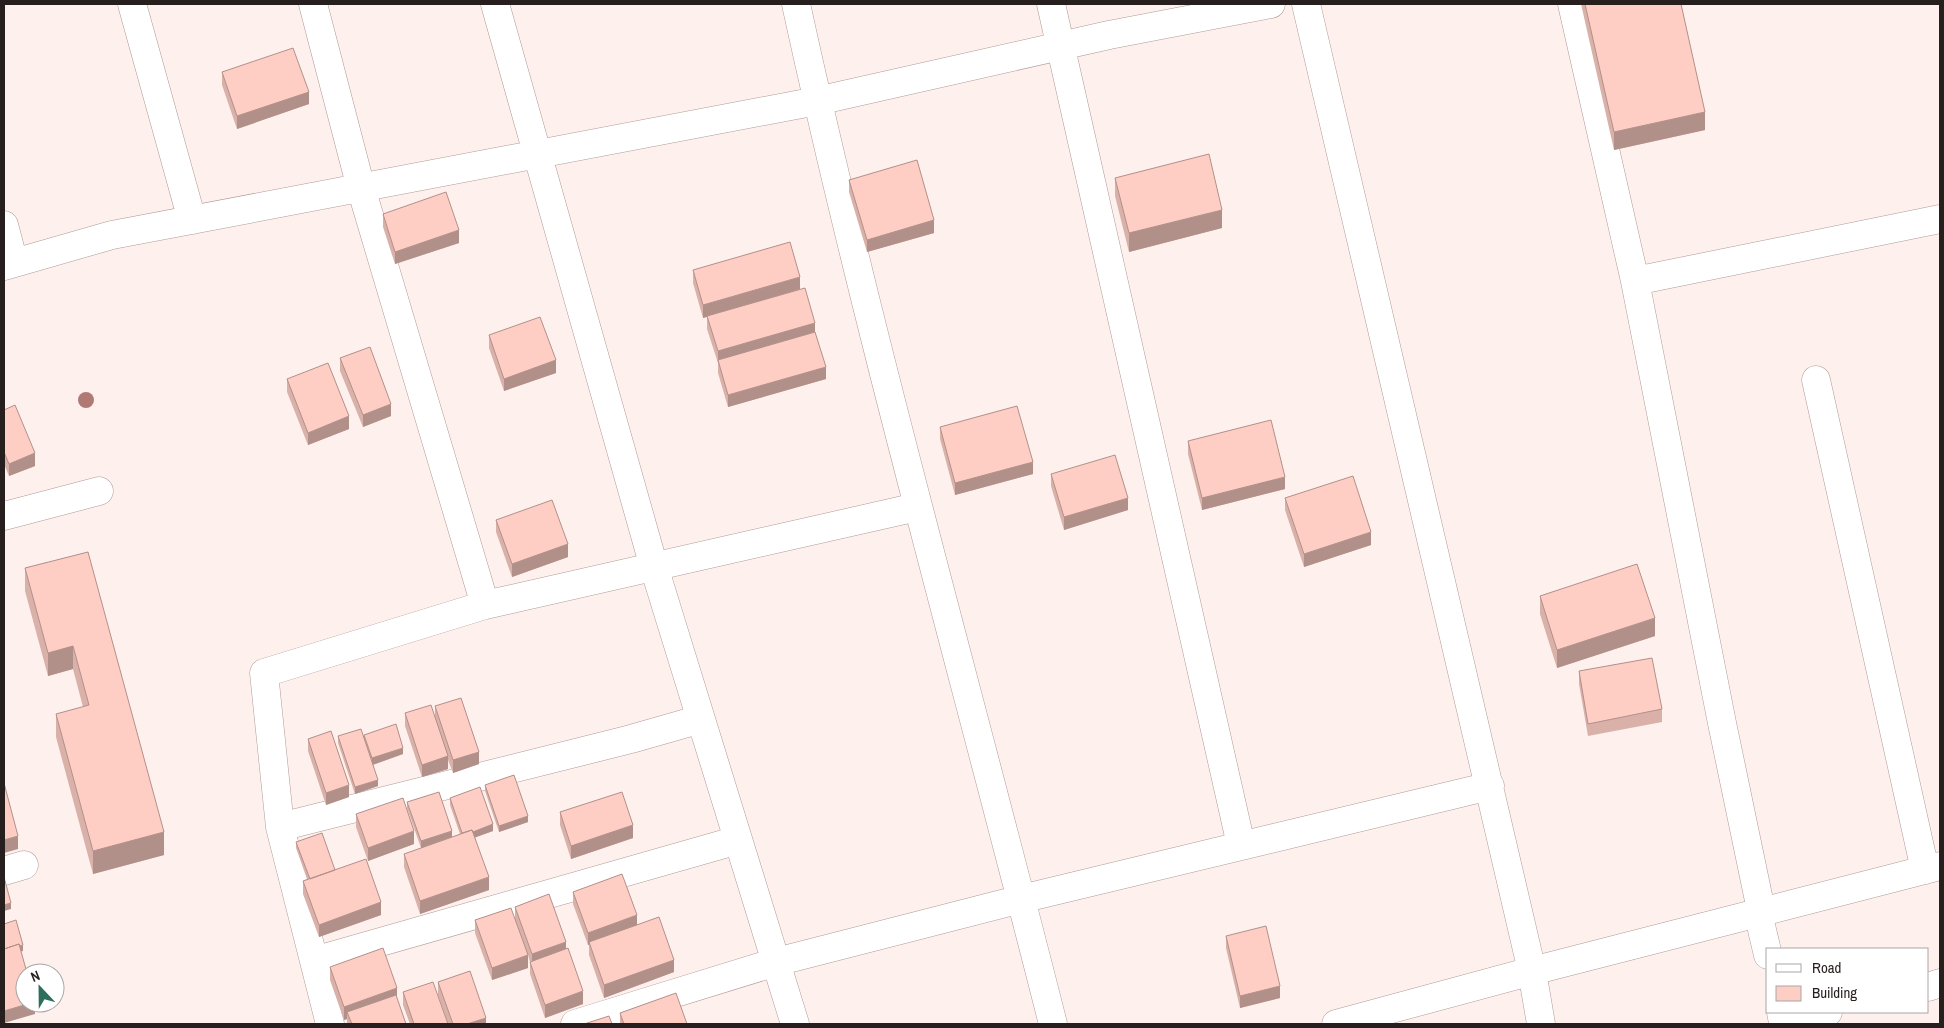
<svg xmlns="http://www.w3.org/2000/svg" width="1944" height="1028" font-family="'Archivo Narrow',sans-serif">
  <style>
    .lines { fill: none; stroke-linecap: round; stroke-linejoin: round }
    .minor-casing { stroke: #b09b97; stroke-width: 29 }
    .minor { stroke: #fff; stroke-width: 28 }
    .tree { fill: #b07a73 }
    .wall { fill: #dab1a9 }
    .shaded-wall { fill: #b2908a }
    .building { fill: #fecec5; stroke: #b2908a }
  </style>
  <rect width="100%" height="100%" fill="#fef0ed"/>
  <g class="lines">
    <defs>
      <path id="minor" d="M132,4L192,220
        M313,4L361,188L485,605
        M495,4L654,567L795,1024
        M796,4C871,347 967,684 1053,1024
        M1051,4L1241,845
        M1306,4L1532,971L1541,1024
        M1572,4L1635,281L1722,723L1761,910L1758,913L1768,955
        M4,225L14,263
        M4,266L112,235L817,101L1109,35L1271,4
        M1635,281L1940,219
        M1816,380L1925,870
        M4,516L99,491
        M280,827L631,739L701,719
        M4,871L24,865
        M314,961L738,840
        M1928,987L1940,983
        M1781,1012L1783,1023L1828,1012
        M330,1024L280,827L264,673L485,605L917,507
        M575,1024L776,962L1021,899L1490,786
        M1336,1024L1532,971L1940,866"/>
    </defs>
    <!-- minor casing -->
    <use href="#minor" class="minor-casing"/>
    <!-- minor -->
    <use href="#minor" class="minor"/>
  </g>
  <!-- trees -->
  <circle class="tree" cx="86" cy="400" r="8"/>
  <!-- wall -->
  <path class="wall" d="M1581,4H1681L1705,130L1614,150Z
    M222,72L309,104L237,129L222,85Z
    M1115,178L1222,228L1129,252L1115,196Z
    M849,180L934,233L867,252L849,192Z
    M383,214L459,243L395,264L383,227Z
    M693,270L800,289L815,332L826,379L728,407L718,373V363L707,329V317L703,318L693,283Z
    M489,335L556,373L504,391L489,348Z
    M340,358L391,416L363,427L340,371Z
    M287,379L349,429L308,445L287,392Z
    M4,410L35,466L9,476L4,464Z
    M940,427L1033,474L955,495L940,439Z
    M1188,441L1285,489L1202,510L1188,454Z
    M1051,474L1128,510L1064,530L1051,486Z
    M1285,498L1371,545L1304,567L1285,510Z
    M496,520L568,557L512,577L496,532Z
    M88,552L164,855L93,874L56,737V714L83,707L73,669L48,676L25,591V568Z
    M1540,596L1655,636L1557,668L1540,614Z
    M1579,671L1662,709V722L1588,736L1579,684Z
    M435,706L479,764L453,773L448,760V769L422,777L405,726V713L435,716Z
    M364,735L403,754L373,765L378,786L355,794L338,743V736L364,740Z
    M308,739L349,797L326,805L308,751Z
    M485,785L528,822L499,832L485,791Z
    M450,798L493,831L475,837L489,890L420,914L404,867V854L421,848L407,808V802L452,837L460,834L450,805Z
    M560,812L633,838L571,859L560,825Z
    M356,814L414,844L368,861L356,827Z
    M296,842L335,870L381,915L319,937L303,894V881L307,879L296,848Z
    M573,892L674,972L604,998L589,955V945H588L573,904Z
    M515,907L566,949L583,1004L545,1018L530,974V962L528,955V968L492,980L475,933V920L515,919Z
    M1226,936L1280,998L1240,1008L1226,948Z
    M330,967L397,1000L406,1024H347V1019L344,1020L330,980Z
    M438,982L486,1024H448L438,995Z
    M403,992L448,1024H410L403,1005Z
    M620,1013L687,1024H620Z"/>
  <!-- shaded-wall -->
  <path class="shaded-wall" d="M309,92V104L237,129V116Z
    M1705,112V130L1614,150V132Z
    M1222,210V228L1129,252V233Z
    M934,220V233L867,252V240Z
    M459,230V243L395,264V252Z
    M800,277V289L703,318V305Z
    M815,323V335L718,360V351Z
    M556,360V373L504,391V379Z
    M826,367V379L728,407V395Z
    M391,404V416L363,427V415Z
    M349,416V429L308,445V433Z
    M35,453V466L9,476V464Z
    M1033,462V474L955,495V483Z
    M1285,477V489L1202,510V498Z
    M1128,498V510L1064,530V517Z
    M1371,532V545L1304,567V554Z
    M568,544V557L512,577V564Z
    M1655,618V636L1557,668V650Z
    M73,646V669L48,676V653Z
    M403,748V754L372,765V758Z
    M479,752V764L453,773V760Z
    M448,756V769L422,777V765Z
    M378,780V786L355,794V787Z
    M349,785V797L326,805V793Z
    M528,816V822L499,832V826Z
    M493,824V831L463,842V835Z
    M633,825V838L571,859V846Z
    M414,831V844L368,861V848Z
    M452,831V837L421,848V841Z
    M164,832V855L93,874V851Z
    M18,836V849L4,853V840Z
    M489,877V890L420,914V901Z
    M381,902V915L319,937V925Z
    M11,903V909L4,911V905Z
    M637,915V928L589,942V945H588V933Z
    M566,942V954L532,967V954Z
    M23,945V951L4,956V950Z
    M528,955V968L492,980V968Z
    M674,960V972L604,998V985Z
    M1280,986V998L1240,1008V996Z
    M397,988V1001L347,1012V1019L344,1020V1007Z
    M583,991V1004L545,1018V1005Z
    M31,1003H35V1014L4,1023V1011Z
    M486,1018V1024H467Z"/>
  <!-- building -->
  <path class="building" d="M1585,4H1681L1705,112L1614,132Z
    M293,48L309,92L237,116L222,72Z
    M1209,154L1222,210L1129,233L1115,178Z
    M917,160L934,220L867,240L849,180Z
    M446,192L459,230L395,252L383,214Z
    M790,242L800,277L703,305L693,270Z
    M805,288L815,323L718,351L707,316Z
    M540,317L556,360L504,379L489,335Z
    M815,332L826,367L728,395L718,360Z
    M370,347L391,404L363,415L340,358Z
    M328,363L349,416L308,433L287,379Z
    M15,405L35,453L9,464L4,452V410Z
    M1017,406L1033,462L955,483L940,427Z
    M1271,420L1285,477L1202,498L1188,441Z
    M1115,455L1128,498L1064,517L1051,474Z
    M1353,476L1371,532L1304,554L1285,498Z
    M552,500L568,544L512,564L496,520Z
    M88,552L164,832L93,851L56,714L89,705L73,646L48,653L25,568Z
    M1637,564L1655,618L1557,650L1540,596Z
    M1652,658L1662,709L1588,724L1579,671Z
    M461,698L479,752L453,760L435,706Z
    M431,705L448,756L422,765L405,713Z
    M396,724L403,748L372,758L364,735Z
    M361,729L378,780L355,787L338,736Z
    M331,731L349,785L326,793L308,739Z
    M514,775L528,816L499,826L485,785Z
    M4,783L18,836L4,840Z
    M480,787L493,824L473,832L472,830L462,833L450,798Z
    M439,792L452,831L421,841L407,802Z
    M622,792L633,825L571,846L560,812Z
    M403,798L414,831L368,848L356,814Z
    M472,830L489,877L420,901L404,854Z
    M322,833L335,870L310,879L296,842Z
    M366,859L381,902L319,925L303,881Z
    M622,874L637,915L588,933L573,892Z
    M4,877L11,903L4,905Z
    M549,894L566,942L532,954L515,907Z
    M511,908L528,955L492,968L475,920Z
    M659,917L674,960L604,985L589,942Z
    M16,920L23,945L20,946L19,944L4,949V924Z
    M1266,926L1280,986L1240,996L1226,936Z
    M19,944L27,973H25V1003H31L4,1011V949Z
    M383,948L397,988L344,1007L330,967Z
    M568,948L583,991L545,1005L530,962Z
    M470,971L486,1018L467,1024H453L438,982Z
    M433,982L448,1024H414L403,992Z
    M676,993L687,1024H624L620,1013Z
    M396,995L406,1024H352L347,1012Z
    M609,1016L612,1024H584Z"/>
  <!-- border -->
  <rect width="1944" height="1028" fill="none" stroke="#271f1e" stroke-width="10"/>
  <!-- legend -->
  <rect x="1766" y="948" width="162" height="65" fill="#ffffff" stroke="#a9a5a5"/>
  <rect x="1776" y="964" width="25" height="8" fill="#ffffff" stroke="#a9a5a5"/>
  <text x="1812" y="973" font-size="15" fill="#271f1e">Road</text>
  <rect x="1776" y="986" width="25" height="15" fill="#fecec5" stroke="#a9a5a5"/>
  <text x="1812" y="998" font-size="15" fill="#271f1e">Building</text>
  <!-- north arrow -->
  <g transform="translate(40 988) rotate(338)"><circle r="24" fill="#ffffff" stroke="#a9a5a5"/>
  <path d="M0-4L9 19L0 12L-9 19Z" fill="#2e6e5d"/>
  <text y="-8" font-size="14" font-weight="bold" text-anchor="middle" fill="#271f1e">N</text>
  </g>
</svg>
